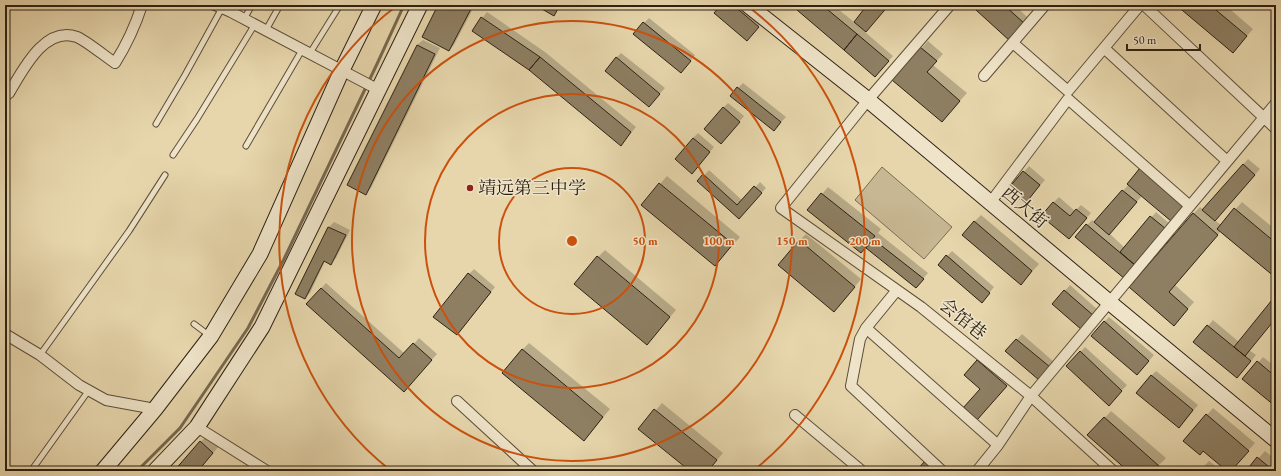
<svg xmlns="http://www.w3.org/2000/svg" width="1281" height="476" font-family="'EB Garamond','Noto Serif SC',serif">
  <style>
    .green { fill: #c7b792; stroke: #7a6c52 }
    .shadow { fill: #0003 }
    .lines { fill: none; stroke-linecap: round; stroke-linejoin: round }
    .stream { stroke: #776850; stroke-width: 3 }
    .building { fill: #8e7f63; stroke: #2d2113 }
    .service-casing { stroke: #5c4e39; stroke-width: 7 }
    .minor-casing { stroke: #5c4e39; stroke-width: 12 }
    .secondary-casing { stroke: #2d2113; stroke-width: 17 }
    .service { stroke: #efe4c9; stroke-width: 5 }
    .minor { stroke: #efe4c9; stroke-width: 10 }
    .secondary { stroke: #efe4c9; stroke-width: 15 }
    .ring { fill: none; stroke: #cc510d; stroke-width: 2 }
    .poi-dot { fill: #8f2418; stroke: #efe4c9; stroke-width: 1.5 }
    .labels { text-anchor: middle; stroke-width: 3; stroke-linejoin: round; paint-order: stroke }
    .poi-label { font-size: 18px; fill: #2d2113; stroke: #efe4c9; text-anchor: start }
    .street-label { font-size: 18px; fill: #2d2113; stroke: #efe4c9 }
    .centre { fill: #cc510d; stroke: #efe4c9; stroke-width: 2 }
    .ring-label { font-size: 12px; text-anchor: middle; font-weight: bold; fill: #cc510d; stroke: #efe4c9; stroke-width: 3; stroke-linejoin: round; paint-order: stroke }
  </style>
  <rect width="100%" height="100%" fill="#e7d6ac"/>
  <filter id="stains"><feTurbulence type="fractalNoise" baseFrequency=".005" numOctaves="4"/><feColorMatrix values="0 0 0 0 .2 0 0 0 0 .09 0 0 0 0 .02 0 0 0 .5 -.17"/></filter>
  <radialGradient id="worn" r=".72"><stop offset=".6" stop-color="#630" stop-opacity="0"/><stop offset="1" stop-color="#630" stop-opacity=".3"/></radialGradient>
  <!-- green -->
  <path class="green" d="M882,167L952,227L924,259L855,200Z"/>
  <!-- shadow -->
  <path class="shadow" d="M439,5H475L454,45L449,50Z
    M722,5H744L763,21L752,35Z
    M803,5H833L854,22L869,5H888L865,32L893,56L880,71Z
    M983,5H1015L1029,19L1015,34Z
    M1178,5H1225L1253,29L1239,45Z
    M487,12L545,52L636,127L626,139L473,30Z
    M649,18L695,55L686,67L644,23Z
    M423,40L440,48L371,188L366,193L417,45Z
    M928,41L943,54L933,65L967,93L942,121L894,80Z
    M621,53L665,88L649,106L616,58Z
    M743,83L786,117L774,130L738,88Z
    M728,103L744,116L726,138L723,108Z
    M698,133L714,147L697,167L693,138Z
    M1248,159L1260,169L1215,220L1221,225L1242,202L1276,230V277L1221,231L1175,285L1194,302L1180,318L1130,287L1193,214L1200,207L1204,210Z
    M1029,166L1045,180L1030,197L1009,189Z
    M709,170L743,201L760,182L766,188L744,212L699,181Z
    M667,176L740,237L715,265L642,205Z
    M1129,184L1142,196L1109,233L1125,248L1156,212L1170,224L1130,273L1087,225L1092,220L1095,222Z
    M828,187L881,229L878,233L928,273L916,287L866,247L861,252L809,210Z
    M1059,197L1075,211L1081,205L1091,213L1074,233L1053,203Z
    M981,215L1039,264L1021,284L974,222Z
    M334,222L350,230L336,258L331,263L325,261L310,293L305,298L296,294L329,227Z
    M806,234L861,279L841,304L799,241Z
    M605,250L676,310L647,344L598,257Z
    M952,251L994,287L987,296L947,256Z
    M474,269L495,287L462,329L469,274Z
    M326,283L405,354L419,338L437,354L409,385L307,304Z
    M1070,285L1098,310L1087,323L1053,304Z
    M1276,297V317L1249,350L1256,355L1242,372L1195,342L1213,320L1239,342Z
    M1109,317L1154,355L1142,369L1104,322Z
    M1022,334L1054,362L1039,378L1007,351Z
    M529,343L610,409L590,433L522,350Z
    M1085,347L1127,385L1109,404L1067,366Z
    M982,356L1011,381L977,419L981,389L977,361Z
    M1263,357L1276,367L1275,405L1244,379Z
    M1156,371L1198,405L1184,422L1151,376Z
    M662,403L723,453L708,471H691L640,429Z
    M1213,408L1255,443L1230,471L1204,450L1207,415Z
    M1111,411L1166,458L1153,471H1129L1089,435Z
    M207,435L219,446L198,471H175Z
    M1265,451L1276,460V471H1247Z
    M1209,461L1222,471H1199Z
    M5,462L20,471H5Z
    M1102,467L1107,471H1098Z"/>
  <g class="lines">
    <!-- stream -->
    <path class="stream" d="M137,471L180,428L248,328L284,259L377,64L404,5"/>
  </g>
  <!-- building -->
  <path class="building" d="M438,5H473L449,51L422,37Z
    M535,5H560L554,16Z
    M708,5H718L715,10Z
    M721,5H733L759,27L747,41L714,13Z
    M802,5H822L857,34L844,50L797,10Z
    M867,5H889L866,32L854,22Z
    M981,5H1004L1025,24L1010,41L976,10Z
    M1176,5H1210L1247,36L1233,53Z
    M481,17L540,57L529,70L472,31Z
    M643,22L691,61L681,73L633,34Z
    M857,34L889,61L875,77L844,50Z
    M417,45L435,54L366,195L347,185Z
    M920,47L937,61L927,72L960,101L942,122L892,80Z
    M540,57L631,132L621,146L529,70Z
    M616,57L660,94L649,107L605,71Z
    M737,87L781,122L774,131L730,96Z
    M723,107L740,122L721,144L704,129Z
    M693,138L710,152L692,174L675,159Z
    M1243,164L1255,175L1215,221L1202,210Z
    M1140,168L1185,205L1171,221L1127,184Z
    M1023,171L1040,185L1025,204L1008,189Z
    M703,174L737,205L754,186L762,193L739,219L697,181Z
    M659,183L733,244L715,266L641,205Z
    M1122,190L1137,202L1109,235L1094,222Z
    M821,193L875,236L861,253L807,210Z
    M1053,202L1070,216L1076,209L1087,218L1069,239L1041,216Z
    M1234,208L1276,243V278L1217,229Z
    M1193,213L1218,235L1169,292L1188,309L1174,326L1129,287Z
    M1150,216L1166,229L1136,266L1120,252Z
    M974,221L1032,271L1021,285L962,235Z
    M1086,224L1136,266L1125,279L1075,237Z
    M328,227L346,235L331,265L324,261L305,299L295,294Z
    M873,239L924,279L916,288L866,248Z
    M799,240L855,287L834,312L778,265Z
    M946,255L990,293L982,303L938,265Z
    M597,256L670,317L647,345L574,284Z
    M468,273L491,292L457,335L433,317Z
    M321,288L399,358L413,343L432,360L404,392L306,304Z
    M1064,290L1094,316L1082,330L1052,304Z
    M1276,295V318L1245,356L1234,347Z
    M1104,321L1149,361L1137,375L1091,336Z
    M1207,325L1251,361L1237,378L1193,342Z
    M1016,339L1050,367L1039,380L1005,351Z
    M522,349L603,417L584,441L502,373Z
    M1080,351L1122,391L1109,406L1066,366Z
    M977,360L1007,386L977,420L963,408L980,389L964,375Z
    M1257,361L1276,377L1275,406L1242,379Z
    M1151,375L1193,410L1179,428L1136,393Z
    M654,409L717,460L708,471H690L638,429Z
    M1206,414L1249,451L1231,471H1227L1203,451L1200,455L1183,441Z
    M1104,417L1159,466L1155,471H1128L1087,435Z
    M200,441L213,453L198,471H174Z
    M1257,457L1274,471H1246Z
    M925,461L937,471H916Z
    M1201,467L1206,471H1198Z"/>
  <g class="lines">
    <defs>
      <path id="service" d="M244,19L252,5
        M266,30L280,5
        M310,53L340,5
        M156,124L185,75L222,8
        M246,146L302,50
        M173,155L197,119L255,24
        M194,324L210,336
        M40,355L129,231L165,175
        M31,471L89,390"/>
      <path id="minor" d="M215,5L231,12L379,90
        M950,5L868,100L781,208L921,307L1031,396L1113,471
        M1144,5L1276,129
        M1013,43L1068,91L1140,5
        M1104,48L1227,161
        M984,76L1045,5
        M5,96L9,93C22,72 44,25 77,37C85,40 106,57 115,63C127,44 135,27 142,5
        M990,203L1068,99L1190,206
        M897,290L866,328L860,339L851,386L942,471
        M866,328L998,445
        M5,334L40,355L79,385L106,400L155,409
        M457,401L533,471
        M795,415L862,471
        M197,427L267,471
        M977,471L998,445L1031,396L1276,103"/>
      <path id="secondary" d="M748,5L868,100L1109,302L1276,440
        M103,471L155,409L211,336L260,254L342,70L374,5
        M155,471L197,427L262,327L420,5"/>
    </defs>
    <!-- service casing -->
    <use href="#service" class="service-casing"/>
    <!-- minor casing -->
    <use href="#minor" class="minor-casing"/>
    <!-- secondary casing -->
    <use href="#secondary" class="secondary-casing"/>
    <!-- service -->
    <use href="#service" class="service"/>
    <!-- minor -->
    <use href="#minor" class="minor"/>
    <!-- secondary -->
    <use href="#secondary" class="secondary"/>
  </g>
  <!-- distance rings -->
  <g class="ring">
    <circle cx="572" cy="241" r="73"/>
    <circle cx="572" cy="241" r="147"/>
    <circle cx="572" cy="241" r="220"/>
    <path d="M390 470A293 293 0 0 1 398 5M746 5A293 293 0 0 1 754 470"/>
  </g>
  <!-- markers -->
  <circle class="poi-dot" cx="470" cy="188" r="4"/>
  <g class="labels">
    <!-- poi labels -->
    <g class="poi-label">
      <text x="478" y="194">靖远第三中学</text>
    </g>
    <!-- street labels -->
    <g class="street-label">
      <text transform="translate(1025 207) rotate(40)" y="6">西大街</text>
      <text transform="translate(963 319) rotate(39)" y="6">会馆巷</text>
    </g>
  </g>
  <circle cx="572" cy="241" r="6" class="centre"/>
  <g class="ring-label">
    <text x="645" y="245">50 m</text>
    <text x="719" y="245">100 m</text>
    <text x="792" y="245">150 m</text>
    <text x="865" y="245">200 m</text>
  </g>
  <!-- margin -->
  <rect width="1281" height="476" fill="none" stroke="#e7d6ac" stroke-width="20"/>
  <rect x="6" y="6" width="1269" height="464" fill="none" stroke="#2d2113" stroke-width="2"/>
  <rect x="10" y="10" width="1261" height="456" fill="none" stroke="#2d2113"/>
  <!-- scale -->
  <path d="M1127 44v6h73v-6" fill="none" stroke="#2d2113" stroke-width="2"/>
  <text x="1133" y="44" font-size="12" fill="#2d2113" stroke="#efe4c9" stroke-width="3" paint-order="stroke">50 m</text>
  <rect width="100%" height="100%" filter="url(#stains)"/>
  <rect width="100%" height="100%" fill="url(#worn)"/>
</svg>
